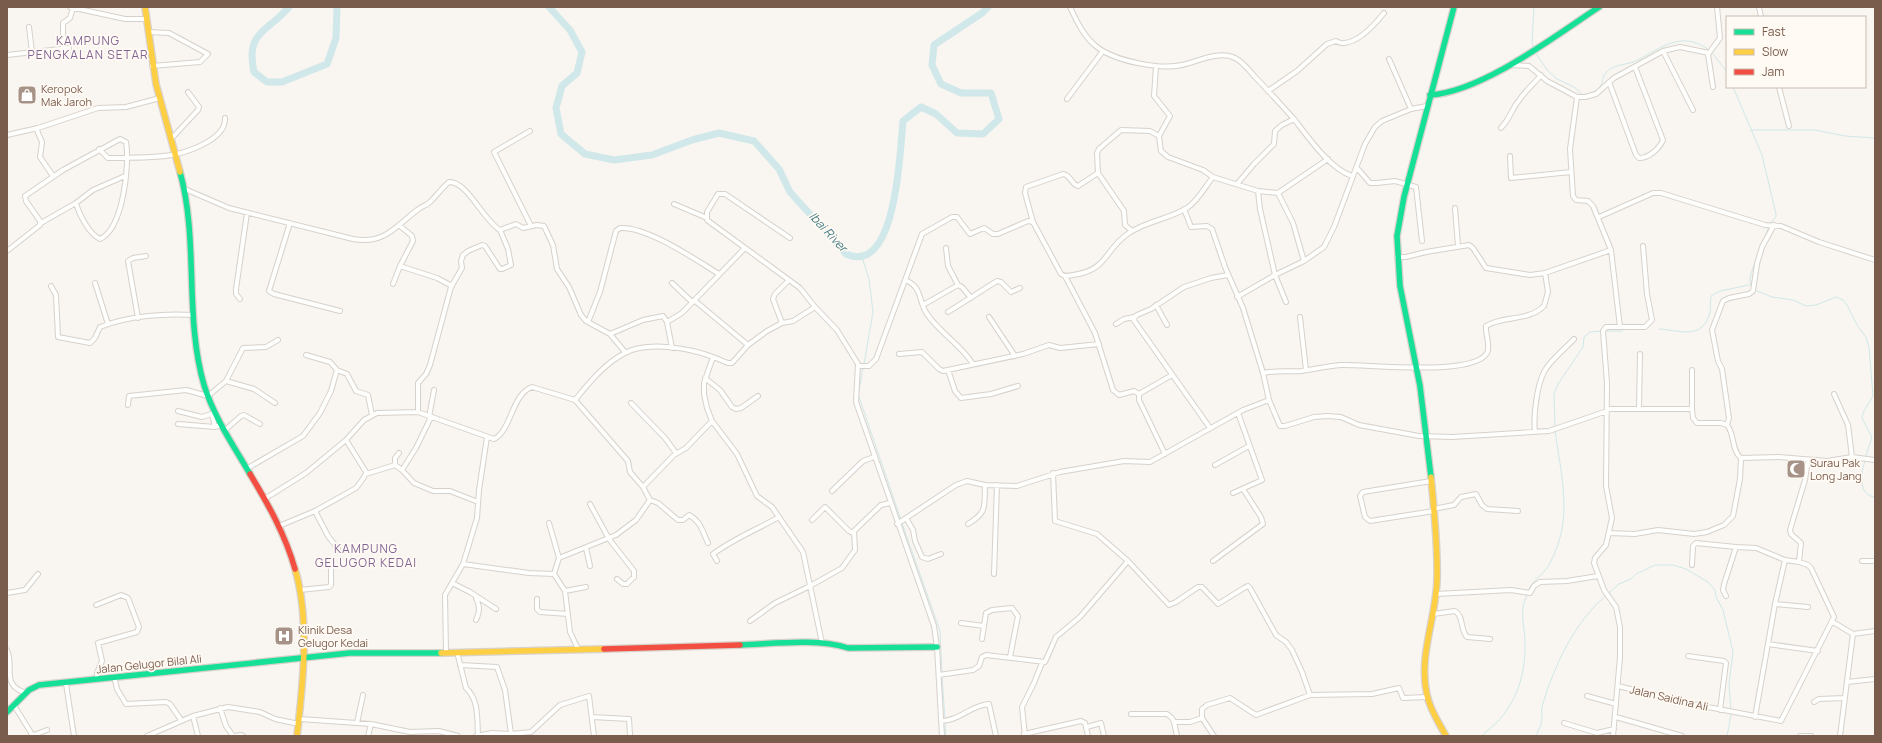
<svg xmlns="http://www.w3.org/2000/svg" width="1882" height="743" font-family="Manrope,sans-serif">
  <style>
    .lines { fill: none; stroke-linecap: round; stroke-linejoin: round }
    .stream { stroke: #d0e8ea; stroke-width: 1 }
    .river { stroke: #d0e8ea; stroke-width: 7 }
    .street-casing { stroke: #d7d1cb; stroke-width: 6 }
    .fast-casing { stroke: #d9d2cb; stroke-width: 8 }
    .slow-casing { stroke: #d9d2cb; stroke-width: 8 }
    .jam-casing { stroke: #d9d2cb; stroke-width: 8 }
    .street { stroke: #fefefd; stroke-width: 4 }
    .fast { stroke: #16e098; stroke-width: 5.5 }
    .slow { stroke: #ffcf43; stroke-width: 5.5 }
    .jam { stroke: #f24e42; stroke-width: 5.5 }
    .labels { text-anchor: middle; stroke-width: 3.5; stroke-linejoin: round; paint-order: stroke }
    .poi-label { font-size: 11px; fill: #7a5c4d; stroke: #fffaf3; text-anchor: start }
    .street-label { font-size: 11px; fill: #7a5c4d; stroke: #fffaf3 }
    .neighbourhood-label { font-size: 12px; letter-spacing: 1px; fill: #846695; stroke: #fffaf3 }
    .water-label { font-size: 12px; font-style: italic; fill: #437c86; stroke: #fffaf3 }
  </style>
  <rect width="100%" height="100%" fill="#f9f5f0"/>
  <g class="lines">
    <!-- stream -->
    <path class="stream" d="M1533,47L1532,43L1534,7
      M1535,52L1547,70L1557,79L1574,87L1583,95C1591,93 1599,92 1602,83C1603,80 1603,76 1605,74C1611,65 1624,65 1633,62C1658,51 1680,28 1709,50
      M1713,54L1727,72
      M1733,87L1762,155L1776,214V217L1770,223
      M1751,130H1815L1845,136L1875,138
      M1765,238L1769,226
      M862,257L869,279L873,312L864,364
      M1752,288C1747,281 1752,271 1755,263
      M1757,291L1772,297L1793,300L1806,306L1816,305L1836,297L1843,300L1847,305L1857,325L1866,337L1869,347L1873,396L1864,411L1862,418L1872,437L1866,456
      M1659,329C1679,330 1703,341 1710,312C1711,307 1710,302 1711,296L1720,291L1749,285
      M1605,331H1622
      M859,391L863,367
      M858,394L901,520
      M1555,427L1554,394L1558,384L1583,347L1584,337L1590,332L1602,331
      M1865,461C1861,473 1857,495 1875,497
      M902,523L940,631L942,674
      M1529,589C1534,579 1545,573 1550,563C1574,518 1561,477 1555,430
      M1609,593L1619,584L1631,579L1636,574L1655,565H1673L1686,569L1708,582L1715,590L1716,597L1723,610L1733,652L1729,684L1731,711
      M942,677L945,719
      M945,723L946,736
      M1482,736C1487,730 1494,726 1500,719C1519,697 1526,670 1525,640C1524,624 1519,610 1527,595
      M1536,736C1538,731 1542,724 1542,719C1542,715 1541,711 1542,707C1553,668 1575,620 1607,595
      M1727,736L1731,715"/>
    <!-- river -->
    <path class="river" d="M289,7C268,32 245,31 254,72L267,82H282L327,64L336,38L337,7
      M549,7L570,30L582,52L577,73L562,86L556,108L561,134L585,154L614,160L652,155L692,140L719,133L754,141L779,169L790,192L846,254C897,277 900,149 903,121L921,107L936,114L957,133L983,134L999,119L991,93H961L941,84L932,65L934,45L982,13L988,7"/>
    <defs>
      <path id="street" d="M70,7L125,19H147
        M1070,7C1077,22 1084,37 1097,47C1115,61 1160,70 1182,65C1197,62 1219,50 1235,58C1243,62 1249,70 1255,77C1268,90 1281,105 1294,119C1308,137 1330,169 1352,176
        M1759,7L1761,17
        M29,27L32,52
        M148,32L169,33L208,54L200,62L152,66
        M63,47V23L70,18L73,8
        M1663,51L1693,110
        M1708,54L1713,87
        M7,55L69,48
        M1389,59L1411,109
        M1509,65L1529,66L1547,81L1564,90L1577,97H1585L1596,94L1614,78L1663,51L1680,47L1709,53L1720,38L1717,7
        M1156,66L1154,96L1170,116L1159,136L1161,151L1168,157L1203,170L1213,177L1258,191
        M1609,82L1636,155L1639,158C1649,158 1659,149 1663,140L1635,67
        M1779,87L1789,126
        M1268,91L1297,71L1327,44L1336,41C1338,42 1342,44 1344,43C1359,42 1376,23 1384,13
        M1577,97L1570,149L1573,196L1576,200L1588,201L1593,206L1611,250L1620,327H1606L1603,331L1607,383L1606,486L1612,518L1606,545L1595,558L1594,563L1604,590L1616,607L1620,627V657L1613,736
        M1067,99L1103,51
        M36,128L42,142L40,157L53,176
        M1501,128C1512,116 1511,109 1520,99C1526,90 1534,84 1541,75
        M530,131L494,152L531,226
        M7,135L38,128L98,108L126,107L160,98
        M172,138L198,110L199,107L188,92
        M99,149L108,158C130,157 155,159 177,154C193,150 226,138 225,118
        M1510,156L1511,178L1571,172
        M1328,159L1278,193L1258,191L1260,209L1275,275L1304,261L1324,247L1334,227L1365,144L1375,127L1382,121L1411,109L1427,106
        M1357,168L1370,183H1377L1395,181L1416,187L1422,241
        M1098,173L1124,211L1125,225L1132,231
        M1237,184L1254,164L1274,144L1275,131L1282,125L1294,119
        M185,189L229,208L353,239C386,245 396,225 420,208C423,206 427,205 430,202C437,195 442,188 449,182C467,181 483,220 500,230L516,224L523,228L537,225L544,226L553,245L557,269L569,287L581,315L586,321L610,334L625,352
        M1278,193L1293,223L1304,261
        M674,204L707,218
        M1455,208L1458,246
        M1599,217L1653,193H1661L1765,225L1781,226L1819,242L1875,260
        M1033,222L1025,193L1026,187L1063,174C1071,175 1071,184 1078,186L1098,173L1097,153L1099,149L1121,130L1150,131L1159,136
        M41,223L76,203
        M290,223L269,291L274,294L340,311
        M790,238L725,194H718L707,212V220L711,223L800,288L815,307L837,330L858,364L856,402L934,626L937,647L942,736
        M946,248L948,266L958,285
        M7,251L40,225V221L26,201L25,196L63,170L120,139L126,142C130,165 123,229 100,239C89,234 79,214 76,203L93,190L125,176
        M1397,257H1406L1426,252L1469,245L1473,248L1486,268L1530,275L1545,273L1611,250
        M400,266L437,278L452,286
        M1065,276L1095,333L1113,390L1119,395L1134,391L1139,394
        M905,280C923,287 918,301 927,314C940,333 961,345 973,364
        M95,283L108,324
        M672,283L692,302
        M393,284L400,266L413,241L412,236L400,226
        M51,286L56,295L58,337L90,343L95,338L100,327C128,316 164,313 194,315
        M1237,297L1275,275L1286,302
        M240,299L236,294V289L247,213
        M694,300L748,345
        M923,305L958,285L962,287L971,298
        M1156,305L1167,325
        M815,307L793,321L782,323L767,331L748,345L732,363H728L713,357L704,383V394L707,408L712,421L737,454L757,496L772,507L803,552L822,643
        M948,312L997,281L1001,282L1011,292L1020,288
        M989,317L1015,356
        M1300,317L1306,370
        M138,318L128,261L133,258L146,256
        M588,322L600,292L616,231L620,228C647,226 696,260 719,274
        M667,322L682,313L745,248
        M782,323L773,299L775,294L789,280
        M1116,324L1124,319L1134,317
        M1620,327H1645L1652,320L1647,294L1643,246
        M610,334L643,320L663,316L667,322L672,348
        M899,354L922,352L939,369L943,371L1023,354L1049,345L1060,348L1099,344
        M859,366H869L876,359L922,234L952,217H957L970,234L984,228L993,234H998L1028,221L1033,222L1061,274C1065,277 1068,276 1073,275C1109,270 1104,249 1129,233C1147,221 1169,219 1187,208C1198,201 1205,187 1213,177
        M337,370L347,374L356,391L368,395L372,415
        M948,370L955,391L961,398L991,394L1018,386
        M1692,370V409
        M1263,373C1276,370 1288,372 1302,371C1315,369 1328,366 1341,365C1367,364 1473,377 1487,353C1491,346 1485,334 1486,326C1503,315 1528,322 1544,306L1548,292L1545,273
        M705,378L720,390L732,407L736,409L741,408L758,396
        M226,381L243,348L266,347L278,340
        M1834,394L1848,425L1852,457
        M575,400L628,461L630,472L643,487
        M1269,400L1280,426H1285L1314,417L1327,416L1341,417L1359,425L1419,436L1452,437L1549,431L1607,411
        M631,403L665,438L676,453
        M128,405L129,396L186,390L208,396L226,381L254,389L275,403
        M1639,408L1640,354
        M1607,409H1692L1693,418L1697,423H1721L1727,425C1735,434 1731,450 1741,458L1779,457L1827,461L1852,457L1875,460
        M178,411L202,417L214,413
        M418,412V383L426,374L430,365L451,287L462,268L461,261L463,255L468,251L482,245L485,246L500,269H502L511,265L508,249L500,230
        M212,414L215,427
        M429,417L434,390
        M178,424L215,427L221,425
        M1727,425L1729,418L1722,369L1718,361L1712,330L1723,301L1729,298L1749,294L1753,291L1757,264L1762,247L1774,225
        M1210,428L1133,319L1137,315L1151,309L1184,287L1211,278L1228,275
        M224,431L241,416L244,415L260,424
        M1535,432C1533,416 1537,386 1544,372C1550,360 1565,349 1574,339
        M399,453L395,458V465L402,470L416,448L431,417
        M1165,454L1139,400V394L1172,375
        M1215,465L1249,446
        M248,468L303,436L320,413L331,391L337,370L330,362L306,355
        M402,470L414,483L433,491H450L478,502
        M1053,473L1055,521L1097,534L1128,561L1169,605L1176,602L1198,587H1202L1218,604L1244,588L1248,586L1250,588L1276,635L1286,642L1292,650L1302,672L1310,695
        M366,474L395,465
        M1431,481L1363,492L1360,496L1365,517L1370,521L1434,511
        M832,491L863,461L874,457
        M1233,493L1262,480L1238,413
        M266,498L306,473L346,440L364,420L377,413L418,412L494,439C512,430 511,395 532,387L575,400C589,383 605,363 625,353C647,341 690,348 713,357
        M650,500L658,503L678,520H683L689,515C701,521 703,533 708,543
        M590,504L609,539L634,571V577L627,584H623L617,579
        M1433,509L1454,505L1461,497L1476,494L1482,505L1487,509L1518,511
        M315,511L328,536L338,549
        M906,518L913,530L915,541L922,557L928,559L941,554
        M812,520L825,507L849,531L853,533
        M549,523L559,558
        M897,524L956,485L967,481L985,485L1017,486L1060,472L1124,461L1150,462L1243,410L1269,400L1263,373L1243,308L1225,267L1212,229L1207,226L1191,227L1184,209
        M968,524C988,512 984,506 985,485
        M279,526L315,511L356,488C359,484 366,476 366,472L346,440
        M1609,533L1635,534L1658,530L1694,534L1707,532L1724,525L1733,516L1740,479L1741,458
        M586,548L590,566
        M717,561L713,554C735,538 756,530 779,517
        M1213,561L1263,524L1261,517L1243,489
        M1862,561H1875
        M463,564L529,573L554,574L565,591L570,632L578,649
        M1692,565L1693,546L1696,543L1736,547
        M554,574L559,558L616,535L636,520L650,500L643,487L674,455L686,448L712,421
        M994,574L997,485
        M452,583L470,592L496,609
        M300,590L329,587L331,585V568
        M565,591L586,587
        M7,593L25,590L38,574
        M1436,594L1511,590L1530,593L1534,586L1540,582L1567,581L1598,576
        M1726,596L1723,590L1724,584L1736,547L1756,548L1785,560L1799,562L1801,543L1791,534L1790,530L1805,480L1808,460
        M537,599V609L540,612L568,614
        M1775,604L1808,607
        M96,605L121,595L128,598L139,627L137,632L98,643L102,661L97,673V680
        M1433,614L1455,611C1464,616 1460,630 1467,637L1490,639
        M476,620C480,611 480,607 476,598
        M750,621L775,603L810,586L842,568L855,550L854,531L881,505L890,503
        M1833,622L1853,634L1840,736
        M961,623L984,626
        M1853,634L1875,631
        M982,639L986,613L992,610L1012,608L1018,616L1010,657
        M1768,644L1818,651
        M7,650C15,667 0,685 26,693
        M446,652L445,595L463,564L477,518L479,490L487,437
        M458,656L466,688C479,700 477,718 478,735
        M1688,656L1724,661L1726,663L1720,710
        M460,665L497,667L505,690L511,734L492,733L476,736
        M939,675L973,670L979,666L982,657L986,655L1045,662L1056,637L1080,617L1128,561
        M115,680L117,689L126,704L166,702L170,704L181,720
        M1847,682L1875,679
        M66,684L74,736
        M1618,686L1692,704L1781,721L1834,617L1811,568L1808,565L1799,562
        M1587,696L1616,704
        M1814,702L1819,699L1844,698
        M15,707L33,736
        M220,708L226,726L233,736
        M1131,714H1167L1172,718L1174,722H1190L1202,718
        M193,716L198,736
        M592,717L629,719L630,734
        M1616,717L1682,736
        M1755,717L1775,604L1785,560
        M300,719L371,724L368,736
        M941,721C959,721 971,705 989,704L996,736
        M1174,722L1177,736
        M357,723L363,695
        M1564,723L1597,733L1614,729
        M371,724L410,732L439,731L458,736
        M1087,727L1101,723L1104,736
        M511,734L531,732L560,705L589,696L594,736
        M1024,734L1081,721L1085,723L1088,736
        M31,736L47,730
        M147,736L193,716L228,707L260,712L275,719L299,724
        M235,736L241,735L243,736
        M1025,736L1022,707L1034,683L1042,663
        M1214,736L1202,718V709L1207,705L1230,698L1256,715L1310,695L1372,694L1399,688L1403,698L1427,697
        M1800,736H1811"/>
      <path id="fast" d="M1430,95C1482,92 1555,36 1599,7
        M180,172C199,241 184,316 204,385C214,417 233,445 250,474
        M1431,477L1420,386L1400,286L1397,236L1404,197L1454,7
        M740,645C773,644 817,638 848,648L937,647
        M7,712L29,690L39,685L350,653H441"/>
      <path id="slow" d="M145,7L156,84L180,172
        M1431,477C1434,511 1438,546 1437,580C1436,618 1418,657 1427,695C1430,710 1439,723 1446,736
        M295,569C310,619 303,684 297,736
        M441,653L604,649"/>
      <path id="jam" d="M250,474C268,504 285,534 295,569
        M604,649L740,645"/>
    </defs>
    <!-- street casing -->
    <use href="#street" class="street-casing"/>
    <!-- fast casing -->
    <use href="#fast" class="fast-casing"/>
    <!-- slow casing -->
    <use href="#slow" class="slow-casing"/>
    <!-- jam casing -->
    <use href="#jam" class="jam-casing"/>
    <!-- street -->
    <use href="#street" class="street"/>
    <!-- fast -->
    <use href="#fast" class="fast"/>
    <!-- slow -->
    <use href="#slow" class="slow"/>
    <!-- jam -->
    <use href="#jam" class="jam"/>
  </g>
  <!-- icons -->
  <defs>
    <symbol id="shop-square" viewBox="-11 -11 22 22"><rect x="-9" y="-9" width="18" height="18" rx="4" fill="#a69286" stroke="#fffaf3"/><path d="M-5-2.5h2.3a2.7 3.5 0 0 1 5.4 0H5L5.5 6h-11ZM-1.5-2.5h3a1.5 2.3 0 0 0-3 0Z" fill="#fff"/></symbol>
    <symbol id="mosque-square" viewBox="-11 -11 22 22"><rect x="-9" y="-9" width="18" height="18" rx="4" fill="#a69286" stroke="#fffaf3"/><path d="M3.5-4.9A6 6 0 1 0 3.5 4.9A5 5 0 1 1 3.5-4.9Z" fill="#fff"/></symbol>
    <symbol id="hospital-square" viewBox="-11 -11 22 22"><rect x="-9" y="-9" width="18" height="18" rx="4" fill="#a69286" stroke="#fffaf3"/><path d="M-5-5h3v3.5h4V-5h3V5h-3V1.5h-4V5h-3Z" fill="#fff"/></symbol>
  </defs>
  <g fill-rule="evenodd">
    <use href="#shop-square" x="16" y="84" width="22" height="22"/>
    <use href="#mosque-square" x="1785" y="458" width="22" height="22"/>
    <use href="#hospital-square" x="273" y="625" width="22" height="22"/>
  </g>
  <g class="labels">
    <!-- poi labels -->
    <g class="poi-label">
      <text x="41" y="93">Keropok<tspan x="41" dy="13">Mak Jaroh</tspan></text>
      <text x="1810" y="467">Surau Pak<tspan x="1810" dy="13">Long Jang</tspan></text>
      <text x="298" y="634">Klinik Desa<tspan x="298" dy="13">Gelugor Kedai</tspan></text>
    </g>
    <!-- street labels -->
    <g class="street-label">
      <text transform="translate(149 664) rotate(-6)" y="4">Jalan Gelugor Bilal Ali</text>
      <text transform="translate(1669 698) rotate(13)" y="4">Jalan Saidina Ali</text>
    </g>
    <!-- neighbourhood labels -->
    <g class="neighbourhood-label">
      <text x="88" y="45">KAMPUNG<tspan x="88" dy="14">PENGKALAN SETAR</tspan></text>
      <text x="366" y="553">KAMPUNG<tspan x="366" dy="14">GELUGOR KEDAI</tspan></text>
    </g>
    <!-- water labels -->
    <g class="water-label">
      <text transform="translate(828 232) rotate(47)" y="4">Ibai River</text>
    </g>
  </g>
  <!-- border -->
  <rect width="1882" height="743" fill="none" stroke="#7a5c4d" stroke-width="16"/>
  <!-- legend -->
  <rect x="1726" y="16" width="140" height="72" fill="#fffaf3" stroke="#cabbb1"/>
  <rect x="1734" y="29" width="20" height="6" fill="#16e098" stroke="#cabbb1"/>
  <text x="1762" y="36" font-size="12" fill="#7a5c4d">Fast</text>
  <rect x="1734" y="49" width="20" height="6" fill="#ffcf43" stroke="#cabbb1"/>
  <text x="1762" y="56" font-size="12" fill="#7a5c4d">Slow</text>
  <rect x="1734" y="69" width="20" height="6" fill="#f24e42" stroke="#cabbb1"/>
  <text x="1762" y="76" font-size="12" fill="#7a5c4d">Jam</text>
</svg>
